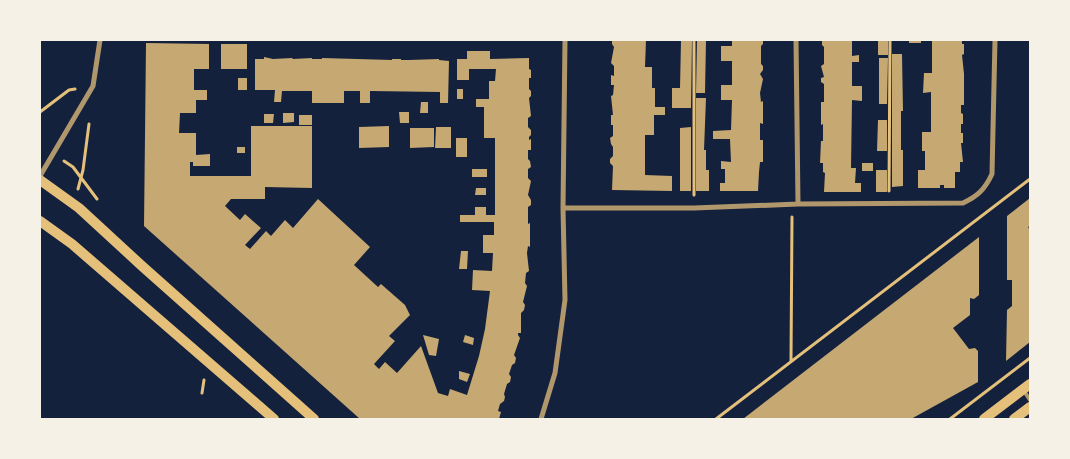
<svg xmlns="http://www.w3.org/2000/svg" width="1070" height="459" font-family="'PT Sans Narrow',sans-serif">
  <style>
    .building { fill: #c6a872 }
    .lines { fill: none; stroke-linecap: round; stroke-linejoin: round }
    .path { stroke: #e5c07b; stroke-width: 3 }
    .service { stroke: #b1986c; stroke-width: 4 }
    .minor { stroke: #b1986c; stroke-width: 5 }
    .secondary { stroke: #e5c07b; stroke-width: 10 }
  </style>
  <rect width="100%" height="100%" fill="#14213d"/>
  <!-- building -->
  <path class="building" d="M612,40H646L645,67H652V88H655V107H665V115H654V135H645V175L672,176V191L612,190L613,166L610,163V159L613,156V147L611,144L610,138L613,136V125H611V115H613L611,96L613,95L614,85H611V75L614,76V66L611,63L614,47L612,44Z
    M681,40H692L691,108H672V88H680Z
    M697,40H706L705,93H696Z
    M732,40H763V44L761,46V64L763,66V70L760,74L763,79L760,93L761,102L763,101V124L760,123V140H763V162H760L759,172L758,191H720V183H725V169H721V161L731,162L730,139H713V131L731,130L732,100H721V85H732V61H721V46H732Z
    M822,40H852V56L859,55V62H852V86H862V101L852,100L851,168H856L855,183H861V192H824L825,173L823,172V163H820L821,141H823V124L821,125V102H824V84L821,82V78L824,77L821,66L824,64V47L822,45Z
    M878,40H888V55H878Z
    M909,40H921V43H909Z
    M932,40H962V44H964V54L962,55L964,74V105H961V113L963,114V124H961V133H963V143H961L963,162H960V172H955V188H944V185H940V188H918V170H925V151H922V132H931V92L923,93L924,73H932Z
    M146,43L209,44V69H194V90H207V100H196V113H180L179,133H196V155L210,154V166H193V162H190V176H251V126H312V188L265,187V199H231L225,206L240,220L245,214L261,228L245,245L250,249L266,231L271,236L285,220L293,228L318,199L370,247L354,265L378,287L381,284L405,305L410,315L389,336L395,341L374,364L379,369L385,362L397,373L421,346L438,393L448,396L450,389L467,395L479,356L485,329L490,291L472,290L473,270L492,271L493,253H483V235H494V222H460V215H475V207H486V215H495V138H484V107H476V99H489V81H495L496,69H469V80H457V59H467V51H490V59L529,58V69L531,70V78H529V89L531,91V96L529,98L531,116L528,118V127L531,130V135L529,137V140L531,139V150H528V159L530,161L531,167L528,169V178L531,181L528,195L531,200V205L528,207V224L530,223V247L528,246L527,253L529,271L526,273L525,283L527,286L523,302L525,305L524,310L521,313V333H518V335L520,338L514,355L516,358L515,363L512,365L509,374L511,377L510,382L507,384L504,394L505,397L504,401L500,404L498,411L501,412L499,419H360L144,226Z
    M221,44H247V69H221Z
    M892,54H902L903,111H901V150H903V186L892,187Z
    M264,57L273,59L292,58L293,59L312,58V59H322V58L392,60V59H401V60H409L439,59V60L449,61L448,103H440V92L370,91V103H360V91H344V103H312V91H282L281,102H274L275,90H255V59H264Z
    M879,58H888L887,104H879Z
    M238,78H247V90H238Z
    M457,89H463V99H457Z
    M696,98H706L704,150H706V170H709V191H696Z
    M421,102H428V113H420Z
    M399,112H409V123H400Z
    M283,113H294V122L283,123Z
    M264,114H274L273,123H264Z
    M299,115H312V125H299Z
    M878,120H887V151H877Z
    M389,126V147L359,148V127Z
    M436,127H451V148H435Z
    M691,127V191H680V128Z
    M410,128H434V147L410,148Z
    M456,138H467V157H456Z
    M237,147H245V153H237Z
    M862,163H873V171H862Z
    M472,169H487V177H472Z
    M876,170H887V192H876Z
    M476,188H486V195H475Z
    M1030,198V226L1028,227L1030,230V342L1006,361L1007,310L1012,306V280H1007V216Z
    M979,237V295L974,299L970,298V315L953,328L969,349L975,348L978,351V382L911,419H743Z
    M461,251H468L467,269H459Z
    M423,335L439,339L436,356L429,355Z
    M465,335L474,338L473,345L463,342Z
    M459,371L470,374L467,382L459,379Z"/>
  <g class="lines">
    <!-- path -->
    <path class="path" d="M694,40V195
      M40,112L69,90L75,89
      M64,161L73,167L97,199
      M78,189L83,170L89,124
      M889,191L890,40
      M791,361L792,217
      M202,393L204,380
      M716,419L1030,179
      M950,419L1030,358"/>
    <!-- service -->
    <path class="service" d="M1024,391L1030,400"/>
    <!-- minor -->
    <path class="minor" d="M796,40L798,204
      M40,176L93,86L100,40
      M563,208H694L798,204L963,203C978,196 985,189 992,174L995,40
      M541,419L555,373L565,300L563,208L565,40"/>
    <!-- secondary -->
    <path class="secondary" d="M40,180L79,208L142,266L314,419
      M40,221L72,244L274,419
      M984,419L1030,384
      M1014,419L1030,407"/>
  </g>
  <!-- border -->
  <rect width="1070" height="459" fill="none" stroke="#f6f1e7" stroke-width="82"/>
</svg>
